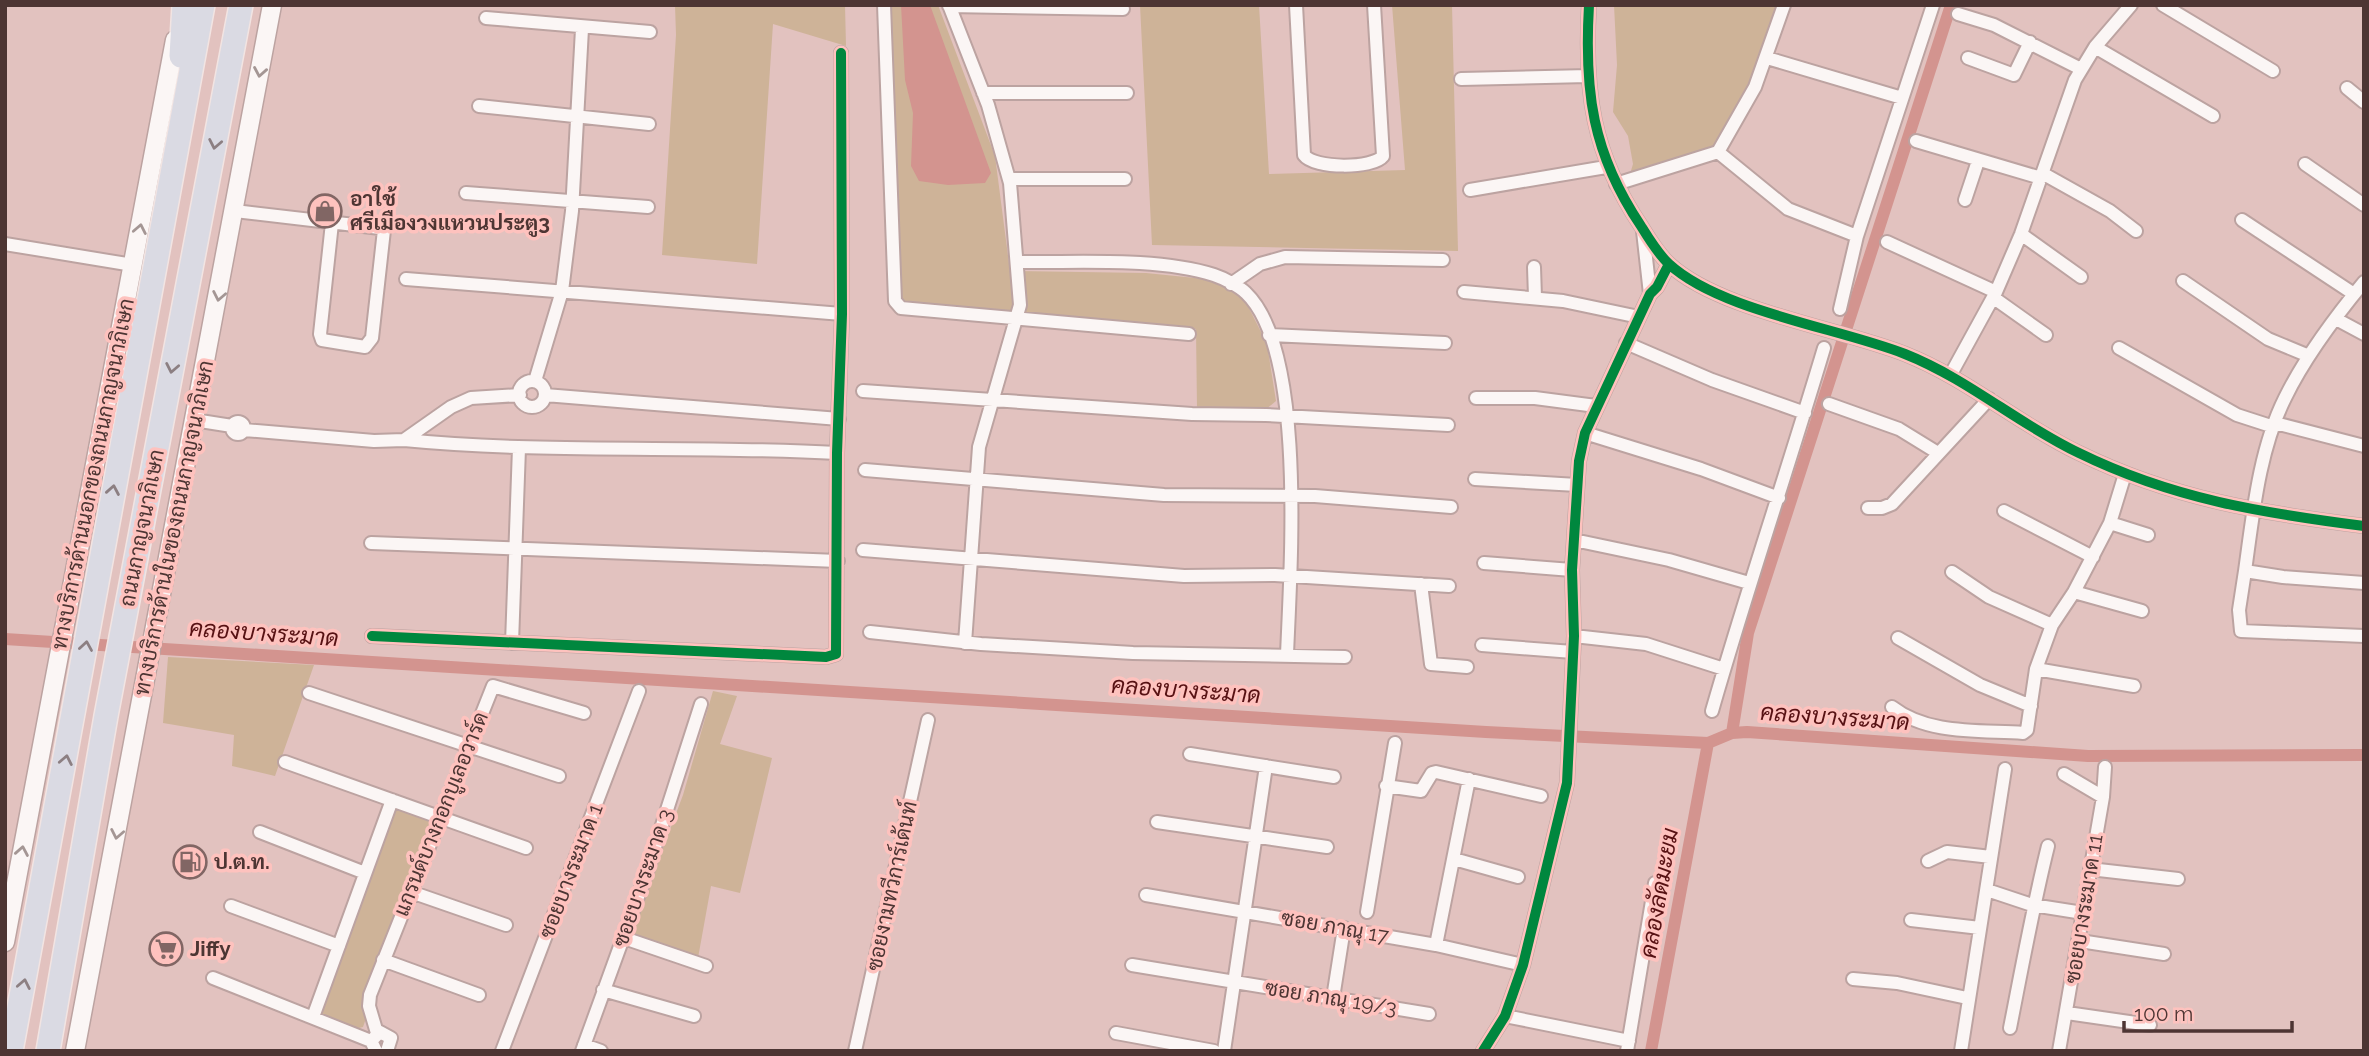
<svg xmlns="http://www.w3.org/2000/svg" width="2369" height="1056" font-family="Raleway,Sarabun,sans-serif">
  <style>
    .green { fill: #ceb398 }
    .water { fill: #d3948f }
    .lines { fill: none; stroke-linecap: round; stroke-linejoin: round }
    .canal { stroke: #d3948f; stroke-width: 12 }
    .street-casing { stroke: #bca3a1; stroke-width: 16 }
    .secondary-casing { stroke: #bca3a1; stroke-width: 21 }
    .highway-casing { stroke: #f2e4e2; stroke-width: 26 }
    .street { stroke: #fbf6f5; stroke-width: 12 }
    .secondary { stroke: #fbf6f5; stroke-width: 18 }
    .highway { stroke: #dadae3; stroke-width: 23 }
    .cycleway-casing { stroke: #fec2be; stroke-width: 15 }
    .cycleway { stroke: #00873e; stroke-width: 10 }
    .oneway { stroke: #a49694 }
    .oneway2 { stroke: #8c7f82 }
    .labels { text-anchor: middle; stroke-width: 7; stroke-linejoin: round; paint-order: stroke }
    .poi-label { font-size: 21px; font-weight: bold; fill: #4d3533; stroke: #fec2be; text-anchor: start }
    .street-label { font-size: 21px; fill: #4d3533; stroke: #fec2be }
    .water-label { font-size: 23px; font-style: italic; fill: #571113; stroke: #fec2be }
  </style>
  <rect width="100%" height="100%" fill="#e2c2bf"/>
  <!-- green -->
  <path class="green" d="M675,5H845L846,46L773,24L757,264L662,255L676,35Z
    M890,5H938L995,156L1010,271L1146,273L1215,280L1244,298L1267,344L1276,401L1265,410L1197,408L1196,329L902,301L899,293Z
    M1140,5H1259L1269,174L1405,170L1392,5H1452L1458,251L1152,245Z
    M1614,5H1779L1725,152L1630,174L1633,164L1628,136L1613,112L1617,65Z
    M168,657L314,665L275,776L232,766L234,735L163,723Z
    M713,691L737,696L720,744L772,758L740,893L711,886L698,958L631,933L683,795Z
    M394,809L434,821L363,1027L355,1029L320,1015Z"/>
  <!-- water -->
  <path class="water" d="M901,5H930L991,173L985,183L948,185L919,181L911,166L913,113L905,80Z"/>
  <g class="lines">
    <!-- canal -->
    <path class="canal" d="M5,639L1486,732L1708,743L1732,733L1747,732L2088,756L2364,755
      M1732,733L1748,633L1951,5
      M1651,1051L1708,743"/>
    <defs>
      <path id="street" d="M884,5L895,301L901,308L1189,334
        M949,5L988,105L1010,183L1020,305L979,447L965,643
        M1296,5L1304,155C1314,169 1373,169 1383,156L1374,5
        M1589,5C1584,91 1592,153 1641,226C1649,239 1658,254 1669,264C1720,311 1839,328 1905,354C1968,379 2018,424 2079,453C2173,499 2262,513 2364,526
        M1784,5L1755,87L1718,152L1788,209L1857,236
        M2163,5L2273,71
        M949,6L1123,9
        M1958,14L1994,25L2081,69
        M486,18L650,32
        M2095,47L2213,116
        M1767,58L1902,98
        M1968,58L2014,75L2030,42
        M1461,79L1588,76
        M2347,88L2364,102
        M983,93H1127
        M479,106L649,124
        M1916,141L2041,178
        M2305,164L2364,205
        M2042,173L2110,211L2136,231
        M1009,179H1125
        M1616,184L1718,152
        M1470,190L1606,167
        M466,193L648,207
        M1965,200L1978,161
        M235,211L380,228L384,230L372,338L365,347L322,340L320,334L332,223
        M2242,220L2354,294
        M1643,231L1650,294
        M2021,234L2081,277
        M1887,242L1996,292
        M5,244L133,265
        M1018,262C1079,263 1156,257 1214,275C1223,278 1239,286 1246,293C1307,351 1290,574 1287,655
        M1534,267L1535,297
        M406,279L842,314
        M2183,281L2268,339L2309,356
        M2364,282C2335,317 2305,357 2285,398C2259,450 2253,514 2245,571L2283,577L2364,583
        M1231,284L1260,264L1285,257L1443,260
        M1464,292L1563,301L1639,317
        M1994,298L2046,335
        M1840,309L1857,236L1933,5
        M2336,319L2364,334
        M1269,335L1445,343
        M1626,343L1712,380L1805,413
        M2119,348L2237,415L2274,427
        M1951,374L1996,292L2021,234L2075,80L2095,47L2131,5
        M535,381L562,291L572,211L582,29
        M519 394a13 13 0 1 1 26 0a13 13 0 1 1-26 0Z
        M863,391L1192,414L1266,415L1448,425
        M545,395L839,419
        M1476,398H1535L1596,406
        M1829,404L1899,429L1938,453
        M194,420L232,426
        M232 428a6 6 0 1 1 12 0a6 6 0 1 1-12 0Z
        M2275,423L2364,446
        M244,430L374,441L404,440L451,407L471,398L520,395
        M1585,433L1701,469L1779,498
        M404,440C548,454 693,445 837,453
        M865,470L1164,495L1315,496L1451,507
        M1475,479L1577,485
        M1868,508H1882L1892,504L1989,399
        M2004,511L2093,557
        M2110,523L2148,535
        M1574,540L1669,560L1749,583
        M371,543L838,561
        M863,550L1184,576L1275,575L1449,586
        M1484,563L1572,570
        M2245,571L2239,610L2241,631L2364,636
        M1952,572L1989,597L2052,625
        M1421,584L1431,664L1467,667
        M2074,592L2142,611
        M870,632L981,644L1133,653L1345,657
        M372,636L826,657L836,654L837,453L842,314L841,53
        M1574,636L1646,644L1724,669
        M1898,638L1980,685L2031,706
        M512,643L519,448
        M1482,645L1573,652
        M2036,669L2134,686
        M309,693L559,776
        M1892,707C1928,735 1979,730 2023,733L2027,730L2036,669L2052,625L2074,592L2110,523L2125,474
        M1712,711C1747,589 1788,469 1824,348
        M1190,754L1334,777
        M285,762L526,848
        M2064,774L2103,797
        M1386,786L1421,791L1432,773L1436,772L1541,796
        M1157,822L1327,847
        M260,832L365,873
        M1454,859L1518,877
        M1928,861L1947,852L1991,857
        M2090,869L2178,879
        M1987,890L2032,905L2083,913
        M411,892L506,925
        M1146,895L1436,945L1523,965
        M231,906L339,946
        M1367,912L1395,743
        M1911,920L1980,928
        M624,938L706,966
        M2080,941L2164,954
        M1436,945L1469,779
        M383,960L479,995
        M1132,965L1429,1014
        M213,978L371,1041
        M1853,979L1897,983L1967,998
        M603,990L694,1016
        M1333,998L1344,928
        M2067,1013L2150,1025
        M1505,1016L1629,1041
        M313,1017L392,800
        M2010,1028C2022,967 2033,906 2048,846
        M377,1033L369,1006L370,995L493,686L584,713
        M1116,1033L1214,1051
        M584,1045L601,1051
        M376,1051L371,1041L380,1032L391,1038L387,1051
        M502,1051L639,691
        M582,1051L647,872L701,704
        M855,1051L928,720
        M1224,1051L1266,766
        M1483,1051L1505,1016L1523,965L1567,783L1574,636L1572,570L1579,461L1585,433L1650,294L1657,287L1669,264
        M1627,1051L1655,883
        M1961,1051L2005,769
        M2059,1051L2103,797L2105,767"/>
      <path id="secondary" d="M5,942L175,40
        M75,1051L272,5"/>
      <path id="highway" d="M181,56L184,5
        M11,1051L203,5
        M48,1051L106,716L241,5"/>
    </defs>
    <!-- street casing -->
    <use href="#street" class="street-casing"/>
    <!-- secondary casing -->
    <use href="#secondary" class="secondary-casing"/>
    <!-- highway casing -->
    <use href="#highway" class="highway-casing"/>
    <!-- street -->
    <use href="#street" class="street"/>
    <!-- secondary -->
    <use href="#secondary" class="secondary"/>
    <!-- highway -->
    <use href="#highway" class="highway"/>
    <defs>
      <path id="cycleway" d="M1589,5C1584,91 1592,153 1641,226C1649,239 1658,254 1669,264C1720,311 1839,328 1905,354C1968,379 2018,424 2079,453C2173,499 2262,513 2364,526
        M372,636L826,657L836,654L837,453L842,314L841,53
        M1483,1051L1505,1016L1523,965L1567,783L1574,636L1572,570L1579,461L1585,433L1650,294L1657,287L1669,264"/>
    </defs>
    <!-- cycleway casing -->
    <use href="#cycleway" class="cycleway-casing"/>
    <!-- cycleway -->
    <use href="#cycleway" class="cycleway"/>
  </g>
  <!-- one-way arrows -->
  <defs><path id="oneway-chevron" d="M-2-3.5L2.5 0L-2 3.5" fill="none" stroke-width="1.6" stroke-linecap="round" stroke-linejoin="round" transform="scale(1.75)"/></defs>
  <g class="oneway">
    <use href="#oneway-chevron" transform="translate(260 72) rotate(100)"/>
    <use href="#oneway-chevron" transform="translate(140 229) rotate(-79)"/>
    <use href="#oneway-chevron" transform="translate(219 296) rotate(101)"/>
    <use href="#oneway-chevron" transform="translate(117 834) rotate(101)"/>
    <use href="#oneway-chevron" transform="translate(22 851) rotate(-80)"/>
  </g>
  <g class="oneway2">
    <use href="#oneway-chevron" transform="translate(215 144) rotate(101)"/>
    <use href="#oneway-chevron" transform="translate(172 368) rotate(101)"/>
    <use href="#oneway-chevron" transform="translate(113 490) rotate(-80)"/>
    <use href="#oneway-chevron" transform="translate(86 646) rotate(-81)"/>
    <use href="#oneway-chevron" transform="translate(66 760) rotate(-79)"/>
    <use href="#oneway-chevron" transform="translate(24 984) rotate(-79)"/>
  </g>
  <!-- icons -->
  <defs>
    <symbol id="shop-ring" viewBox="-11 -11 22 22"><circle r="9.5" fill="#fec2be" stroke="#816664" stroke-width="1.5"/><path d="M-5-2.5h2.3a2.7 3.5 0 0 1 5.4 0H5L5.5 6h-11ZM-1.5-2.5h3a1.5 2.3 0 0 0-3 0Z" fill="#816664"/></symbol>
    <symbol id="fuel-ring" viewBox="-11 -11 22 22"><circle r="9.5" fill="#fec2be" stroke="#816664" stroke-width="1.5"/><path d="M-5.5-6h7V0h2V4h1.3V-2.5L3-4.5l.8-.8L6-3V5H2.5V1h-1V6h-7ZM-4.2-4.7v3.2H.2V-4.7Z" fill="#816664"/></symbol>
    <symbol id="supermarket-ring" viewBox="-11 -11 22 22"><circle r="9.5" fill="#fec2be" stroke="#816664" stroke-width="1.5"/><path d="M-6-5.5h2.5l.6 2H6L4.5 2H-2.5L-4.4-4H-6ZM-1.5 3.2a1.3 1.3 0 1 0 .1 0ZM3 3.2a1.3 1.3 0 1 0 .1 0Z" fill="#816664"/></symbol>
  </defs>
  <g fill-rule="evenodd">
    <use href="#shop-ring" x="306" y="192" width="38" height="38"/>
    <use href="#fuel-ring" x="171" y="843" width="38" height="38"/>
    <use href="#supermarket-ring" x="147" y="930" width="38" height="38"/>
  </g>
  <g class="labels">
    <!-- poi labels -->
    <g class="poi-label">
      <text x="350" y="206">อาใช้<tspan x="350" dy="24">ศรีเมืองวงแหวนประตู3</tspan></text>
      <text x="214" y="869">ป.ต.ท.</text>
      <text x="190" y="956">Jiffy</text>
    </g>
    <!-- street labels -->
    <g class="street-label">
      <text transform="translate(93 474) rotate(-79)" y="7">ทางบริการด้านนอกของถนนกาญจนาภิเษก</text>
      <text transform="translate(142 528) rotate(-79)" y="7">ถนนกาญจนาภิเษก</text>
      <text transform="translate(174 528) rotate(-79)" y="7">ทางบริการด้านในของถนนกาญจนาภิเษก</text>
      <text transform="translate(441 814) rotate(-68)" y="7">แกรนด์บางกอกบูเลอวาร์ด</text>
      <text transform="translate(571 871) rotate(-69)" y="7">ซอยบางระมาด 1</text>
      <text transform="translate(643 878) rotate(-71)" y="7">ซอยบางระมาด 3</text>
      <text transform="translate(892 886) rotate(-78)" y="7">ซอยงามทวีการ์เด้นท์</text>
      <text transform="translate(2084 909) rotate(-81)" y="7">ซอยบางระมาด 11</text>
      <text transform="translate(1335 927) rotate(10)" y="7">ซอย ภาณุ 17</text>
      <text transform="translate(1331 998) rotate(9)" y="7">ซอย ภาณุ 19/3</text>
    </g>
    <!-- water labels -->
    <g class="water-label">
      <text transform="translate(264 633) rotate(4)" y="8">คลองบางระมาด</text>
      <text transform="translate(1186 690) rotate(4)" y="8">คลองบางระมาด</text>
      <text transform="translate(1835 717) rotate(4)" y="8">คลองบางระมาด</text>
      <text transform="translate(1659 893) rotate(-80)" y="8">คลองลัดมะยม</text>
    </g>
  </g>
  <!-- border -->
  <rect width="2369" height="1056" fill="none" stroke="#4d3533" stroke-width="14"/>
  <!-- scale -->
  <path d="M2124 1021v10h168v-10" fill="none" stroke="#4d3533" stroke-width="3.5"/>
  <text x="2134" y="1021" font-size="21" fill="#4d3533" stroke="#fec2be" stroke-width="5" paint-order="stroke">100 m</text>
</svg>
